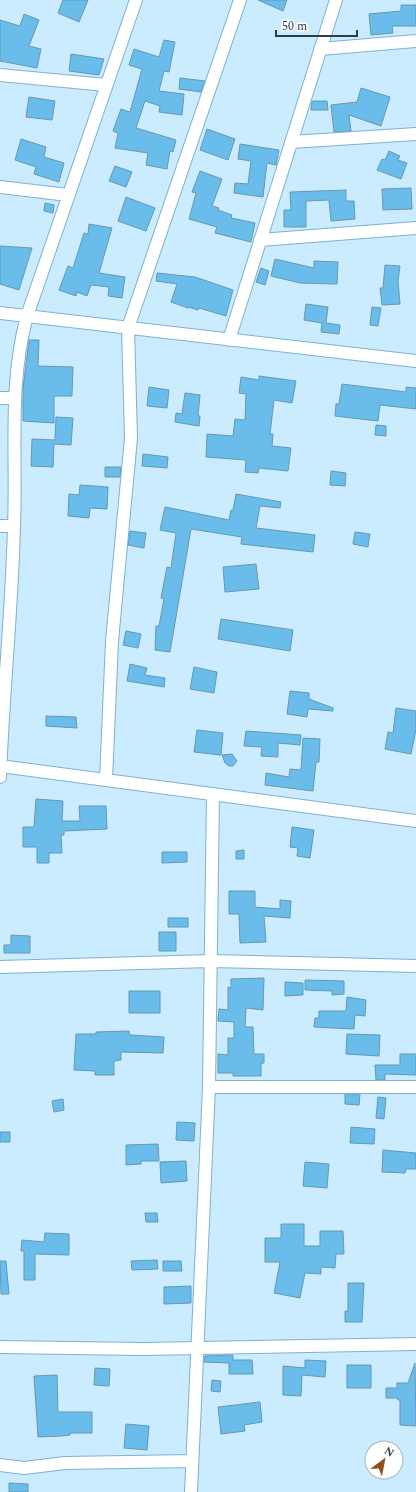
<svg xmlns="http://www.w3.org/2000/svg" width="416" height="1492" font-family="Spectral,serif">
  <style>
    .building { fill: #6abdea; stroke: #6498b5 }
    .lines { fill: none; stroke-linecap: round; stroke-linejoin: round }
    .minor-casing { stroke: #7db2d0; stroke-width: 14 }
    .minor { stroke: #fff; stroke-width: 12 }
  </style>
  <rect width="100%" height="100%" fill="#cbebfe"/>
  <!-- building -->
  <path class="building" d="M63,0H88L79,22L58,13Z
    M258,0H287L283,11Z
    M401,5H416V26H392L393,33L371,35L369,14L401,11Z
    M24,14L39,20L29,46L41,49L37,68L0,61V20L20,26Z
    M164,40L175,42L169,72L164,71L159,91L184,94L182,115L159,112L160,106L145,101L136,128L176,140L173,152L170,151L167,169L146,165L148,153L115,148L118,133L113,131L121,109L130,112L142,69L129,65L134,49L159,57Z
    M71,54L104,59L99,75L69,71Z
    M180,78L205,81L201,92L179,89Z
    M361,88L390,97L381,126L349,115L351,131L334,132L331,105L357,102Z
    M29,97L55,101L52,120L26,117Z
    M312,101H327L328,110H311Z
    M207,129L235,139L228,160L200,150Z
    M21,139L46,147L44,157L64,163L59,182L34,174L36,167L15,160Z
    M240,144L279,150L276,165L267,163L263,197L234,193L235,183L248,184L251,161L238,159Z
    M389,151L400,156L398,160L407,163L401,179L377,170L382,159L385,160Z
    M115,166L132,172L126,187L109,181Z
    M200,171L222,179L212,206L219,208L218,210L232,215L231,218L255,223L251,242L215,233L217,227L189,219L196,193L192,192Z
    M411,188L412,209L383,210L382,189Z
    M346,190V201H354L355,219L331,221L329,200L306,201V227H284V210H291L290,192Z
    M126,197L155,208L146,231L118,221Z
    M45,203L54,205L53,213L44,211Z
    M89,224L112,228L99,273L125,277L122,298L108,296L109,287L91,285L87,296L77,292L76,296L59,290L68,266L73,268L84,233L88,234Z
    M0,246L32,248L19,290L0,284Z
    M275,259L314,268V261L338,262L337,284L300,283L271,276Z
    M385,265L400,266L398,281L400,304L382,305L380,288H383Z
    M261,268L269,271L265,285L256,282Z
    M157,273L195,277L233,290L226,316L199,308L198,310L188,307V308L171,302L177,284L156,281Z
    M306,304L328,307L326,323L340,325L339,334L321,332L322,323L304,320Z
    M372,307L381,308L378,326L370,325Z
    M29,340H39L38,366L73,367L72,396H54V423L23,421V388Z
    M259,376L296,381L292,403L274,400L270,434H273L272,446L291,448L288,471L259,468L258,473L245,472L246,460L206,457L207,434L233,436L235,419L245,420L246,394L239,393L241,377L259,380Z
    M342,384L406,392V387L416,388V409L380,405L378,421L335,416L336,404H339Z
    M149,387L169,390L167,408L147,406Z
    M185,393L200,395L198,416H200L199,426L175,422L176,413L182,414Z
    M56,417L73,418L71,445L54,444L53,467L31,466L32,439L55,440Z
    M376,425L386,426V436L375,435Z
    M143,454L168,457L167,468L142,466Z
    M105,467H121L120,477H105Z
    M331,471L346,473L345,486L330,485Z
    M80,485L108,487L107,509L90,508L89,518L68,516L69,494L79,495Z
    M236,494L281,502L280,508L260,506L256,528L315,535L313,552L241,544L242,537L191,529L170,652L155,650L156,626H159L164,599L161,598L167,567L171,568L176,533L160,530L165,507L229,520L231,510H233Z
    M130,531L146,533L144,548L128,545Z
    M355,532L370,534L368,547L353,544Z
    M256,564L259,589L225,592L223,567Z
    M221,619L293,630L290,651L218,639Z
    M126,631L141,634L138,648L123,645Z
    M130,664L147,668L145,675L165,678L164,687L127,681Z
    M194,667L217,672L214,693L190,689Z
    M290,691L309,693V699L333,708V711L308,709L307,717L287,714Z
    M396,708L416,711V729L411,754L385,749L388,732L393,733Z
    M46,716L76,717L77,728L46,726Z
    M197,730L223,733L221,755L194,752Z
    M246,731L301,735L300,745L278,743V757L261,756L262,747L244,746Z
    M303,738L320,739L319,762H316L313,791L265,785L266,773L289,777L290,769L301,770Z
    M232,754L237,761L233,766H229L225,763L222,755Z
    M36,799L63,801L62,821H80L79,806H106L107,829L64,831V835H61L62,853H49V863H37V847H23V827H34Z
    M292,827L314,830L310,858L297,856L298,848L290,847Z
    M244,850V859H236V851Z
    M162,852H187V862L162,863Z
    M229,891H255V907L280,909V900L291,901L290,918L264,916L266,942L240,943L239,914H229Z
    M168,918H188V927H168Z
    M159,932H176V951H159Z
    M11,935L30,936V953H4V945H11Z
    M264,978L263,1010L246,1008L245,1027H253L254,1054H264V1063H261V1076H233V1073H218V1054L228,1055V1038H234V1022L218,1021L219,1009L228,1010V987L231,988V979Z
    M305,980L344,981V994L332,995V991L305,990Z
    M285,982L303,983V995L285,996Z
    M129,991H160V1013H129Z
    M347,997L366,1000L365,1016L355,1015L354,1029L314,1027L315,1018H319V1011H346Z
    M129,1031L130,1035L164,1037L163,1053L121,1052V1060L114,1061V1075H95V1071L74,1070L76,1034H96V1032Z
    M347,1034L380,1035L379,1056L346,1054Z
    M400,1054H416V1075L385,1074V1080H376L375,1065H400Z
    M345,1094H360L359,1105L345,1104Z
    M378,1097L386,1098L384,1119L376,1118Z
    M63,1099L64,1110L54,1112L52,1101Z
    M177,1122L195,1123L194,1141L176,1140Z
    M351,1127L375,1129L374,1144L350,1143Z
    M0,1132H10V1142H0Z
    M158,1144L159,1161H141V1164L126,1165V1145Z
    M383,1150L416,1153V1169H406L405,1173L382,1172Z
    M186,1161L187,1181L161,1183L160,1162Z
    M305,1162L329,1164L327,1188L303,1186Z
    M145,1213H157L158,1222H146Z
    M281,1224H304V1246H320V1231H343L344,1254H336L335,1268L321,1267V1274L305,1273L300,1298L274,1293L280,1262H265V1238H281Z
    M45,1233L69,1234V1255L35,1254V1280H24V1251H21L22,1240L44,1242Z
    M157,1260L158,1269L132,1270L131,1261Z
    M0,1261H6L9,1294H1Z
    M163,1261H181L182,1271H163Z
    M348,1283H364L362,1322H345V1311H348Z
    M191,1286V1303L164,1304V1287Z
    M233,1355V1360H252L253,1374H229V1363L204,1362L205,1356Z
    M305,1360L326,1361L325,1377L302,1375L301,1396L283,1395V1366L305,1368Z
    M415,1363L416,1426L400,1425V1400H398L397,1398H386V1388H397V1383H408Z
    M347,1365H371V1388H347Z
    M95,1368L110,1369L109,1386L94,1385Z
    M57,1375L58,1412H92V1433H70V1435L61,1436L38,1437L34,1376Z
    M212,1380L221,1381L220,1392L211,1391Z
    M260,1402L262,1422L244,1425L245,1431L221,1434L218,1407Z
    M126,1424L149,1426L147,1450L124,1448Z
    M9,1483L28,1484V1492H9Z"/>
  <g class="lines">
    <defs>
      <path id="minor" d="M320,49L416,41
        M0,75L106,85
        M291,142L416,134
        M0,187L68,195
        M260,240L416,228
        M0,313L416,361
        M229,340L336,0
        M0,398H14
        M0,526H14
        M0,766L416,821
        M0,777C3,693 12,610 14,526C17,456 8,385 27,316L136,0
        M106,780L112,641L131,438L128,328L240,0
        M0,967L211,961L416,966
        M209,1087H416
        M0,1347L143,1349L416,1344
        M0,1465L24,1468L65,1463L192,1461
        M191,1492L209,1087L213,794"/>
    </defs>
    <!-- minor casing -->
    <use href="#minor" class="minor-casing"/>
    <!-- minor -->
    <use href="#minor" class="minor"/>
  </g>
  <!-- north arrow -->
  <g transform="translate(384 1460) rotate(32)"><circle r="19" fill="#ffffff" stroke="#a9b2b7"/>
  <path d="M0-3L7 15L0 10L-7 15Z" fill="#8f4e1b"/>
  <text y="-6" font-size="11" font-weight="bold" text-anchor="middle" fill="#283e4a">N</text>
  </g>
  <!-- scale -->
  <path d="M276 30v6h81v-6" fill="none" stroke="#283e4a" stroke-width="2"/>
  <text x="282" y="30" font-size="12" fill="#283e4a" stroke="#ffffff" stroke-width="3" paint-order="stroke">50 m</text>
</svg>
